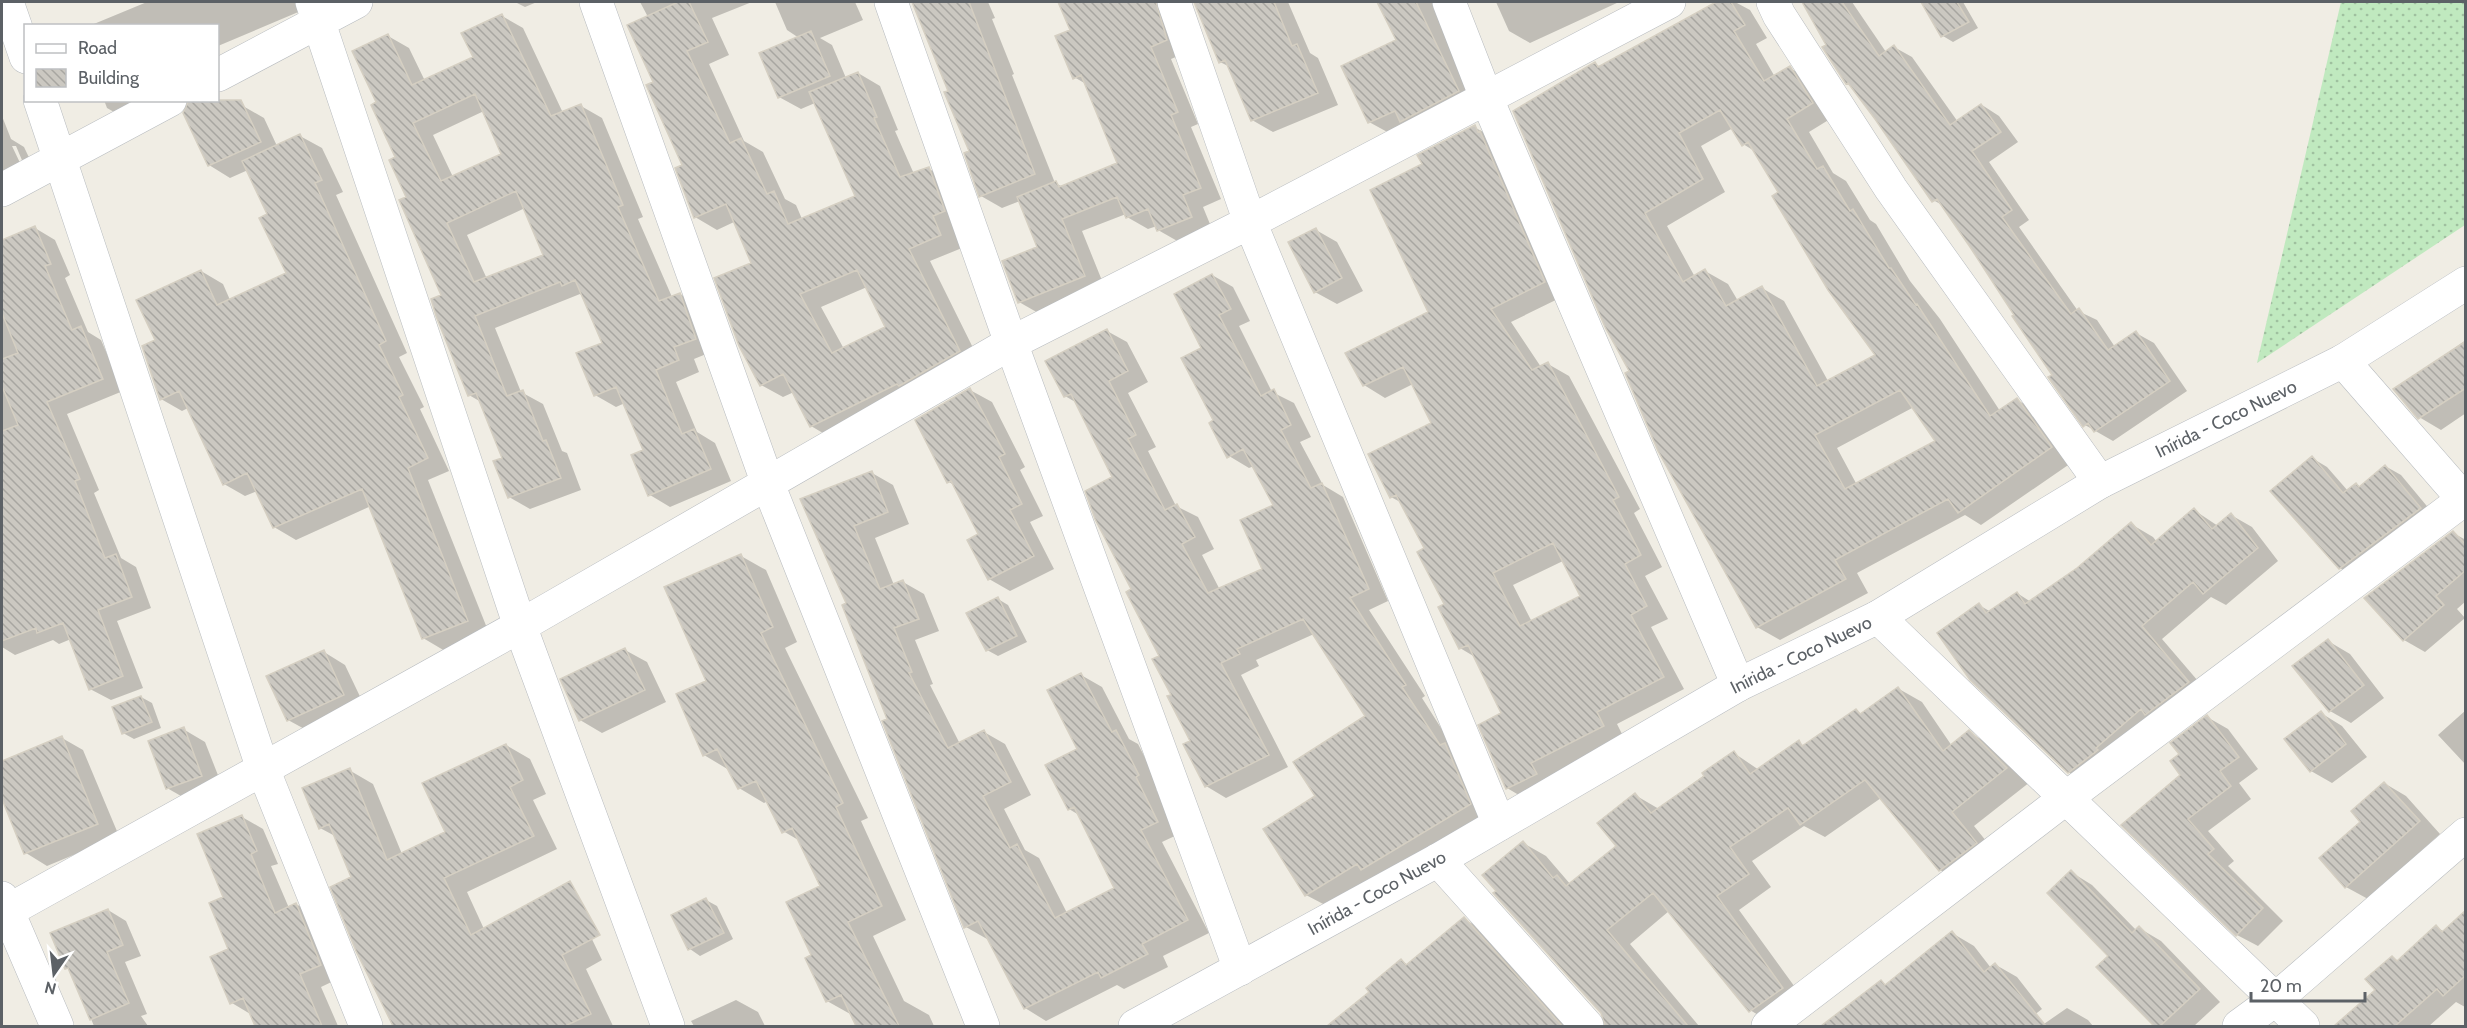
<svg xmlns="http://www.w3.org/2000/svg" width="2467" height="1028" font-family="Cabin,sans-serif">
  <style>
    .grass { fill: url(#grass-dots) }
    .shadow { fill: #0003; fill-rule: evenodd }
    .building { fill: url(#building-back-hatch); stroke: #d5cfc2; stroke-width: 1.5; fill-rule: evenodd }
    .lines { fill: none; stroke-linecap: round; stroke-linejoin: round }
    .street-casing { stroke: #b7bbbf; stroke-width: 34 }
    .secondary-casing { stroke: #b8bcc1; stroke-width: 34 }
    .street { stroke: #fff; stroke-width: 33 }
    .secondary { stroke: #fff; stroke-width: 33 }
    .labels { text-anchor: middle; stroke-width: 4.5; stroke-linejoin: round; paint-order: stroke }
    .street-label { font-size: 18px; fill: #5c6166; stroke: #fff }
  </style>
  <defs>
    <pattern id="grass-dots" width="8" height="8" patternUnits="userSpaceOnUse" patternTransform="scale(1.5)"><rect width="8" height="8" fill="#c0e9bf"/><path d="M2 2h.1M6 6h.1" fill="none" stroke="#9fc09f" stroke-width="1.8" stroke-linecap="round"/></pattern>
    <pattern id="building-back-hatch" width="6" height="6" patternUnits="userSpaceOnUse" patternTransform="scale(1.5)"><rect width="6" height="6" fill="#cbc8c1"/><path d="M-1 5l2 2M0 0l6 6M5-1l2 2" fill="none" stroke="#a8a6a1"/></pattern>
  </defs>
  <rect width="100%" height="100%" fill="#f0ede4"/>
  <!-- grass -->
  <path class="grass" d="M2341,2H2465V225L2257,363Z"/>
  <!-- shadow -->
  <path class="shadow" d="M147,2H322L218,46V26H89Z
    M515,2H537L525,7Z
    M640,2H752L712,18L729,55L709,64L744,141L763,152L785,199L796,205L802,219L857,196L815,103L801,109L779,97L799,38L787,30L775,2H855L863,20L820,38L832,45L846,78L858,73L880,86L898,130L895,131L914,174L929,169L951,181L962,248L930,261L981,364L833,439L811,426L794,392L783,397L761,385L753,264L734,222L717,230L695,217L684,166L655,83L648,17ZM867,287L887,328L844,349L821,307Z
    M914,2H988L995,18L992,19L1014,74L1012,75L1055,183L1063,187L1119,164L1086,84L1074,77L1072,31L1059,2H1162L1188,52L1171,59L1198,124L1191,127L1221,199L1203,207L1212,229L1179,242L1158,230L1157,226L1148,229L1127,217L1126,214L1082,231L1105,288L1040,314L1019,302L1039,248L1020,201L1002,208L981,196L971,152L950,91Z
    M1196,2H1288L1310,53L1318,58L1338,105L1273,132L1252,120L1230,67L1220,62Z
    M1379,2H1444L1479,104L1391,134L1369,122L1398,41Z
    M1496,2H1619L1530,43L1509,31Z
    M1719,2H1735L1750,10L1767,38L1756,44L1775,77L1790,68L1812,81L1835,116L1809,132L1833,173L1846,181L1870,220L1876,224L1910,281L1940,319L2000,411L2017,400L2040,413L2074,461L1981,525L1965,515L1857,573L1868,593L1780,640L1757,627L1631,371L1595,64L1601,67ZM1733,128L1743,144L1756,152L1877,355L1828,381L1784,301L1762,288L1738,301L1728,284L1705,271L1695,277L1667,226L1725,192L1701,146ZM1914,407L1937,441L1857,485L1837,448Z
    M1804,2H1852L1886,52L1894,47L1912,57L1958,122L1982,105L1999,116L2018,142L1989,162L2029,220L2019,227L2078,311L2097,320L2115,347L2136,333L2154,343L2187,391L2113,441L2085,425L2016,315L1944,206L1933,200L1851,86L1847,83Z
    M1936,2H1963L1978,28L1953,42L1943,36L1926,7Z
    M502,16L523,28L563,113L581,106L602,118L643,217L638,219L672,297L680,294L701,306L716,350L694,359L699,372L676,382L697,432L715,443L731,481L670,507L650,495L645,451L625,403L616,407L595,395L604,344L584,297L580,294L495,328L521,392L543,404L562,451L567,453L581,490L530,509L509,497L504,458L481,402L469,395L443,296L418,244L420,243L397,158L378,103L388,36L409,48L425,81L475,58ZM484,111L503,154L453,177L433,135ZM525,208L545,256L487,279L467,235Z
    M104,100H166L133,123L107,108Z
    M243,106L264,118L277,146L300,136L322,148L343,192L336,195L407,353L399,357L424,407L420,409L449,471L428,480L489,633L445,651L423,638L371,506L296,540L274,527L257,491L245,496L224,484L188,408L182,411L161,399L157,340L201,271L223,284L230,300L288,274L269,215L248,170L230,178L209,165Z
    M2,116L11,139L24,147L34,168L2,189ZM12,146H16L24,165L22,167Z
    M1474,127L1496,139L1566,295L1511,322L1541,367L1548,364L1569,376L1640,509L1634,513L1662,567L1645,576L1668,619L1651,627L1684,689L1617,724L1624,738L1529,801L1507,788L1503,713L1475,657L1460,648L1426,549L1402,503L1391,497L1433,423L1413,384L1385,398L1364,385L1430,313L1424,165ZM1563,561L1582,597L1532,622L1513,585Z
    M35,228L55,240L70,275L65,278L88,332L101,340L123,391L67,414L99,490L94,493L121,558L136,567L151,608L117,621L143,688L111,700L90,689L71,639L59,644L53,640L15,655L2,647V241Z
    M1316,230L1337,242L1363,291L1337,304L1315,292Z
    M1212,275L1233,287L1250,321L1239,326L1272,392L1294,403L1311,437L1300,442L1323,485L1343,497L1388,601L1369,610L1425,696L1422,698L1455,750L1490,816L1327,906L1306,895L1317,797L1367,717L1314,634L1256,660L1259,666L1241,675L1288,767L1226,798L1206,786L1161,657L1133,590L1114,477L1077,403L1065,396L1107,331L1127,342L1148,382L1128,393L1156,447L1148,451L1176,506L1198,517L1214,549L1202,555L1220,590L1264,570L1275,506L1254,466L1249,468L1229,456L1215,421L1203,348Z
    M2466,340V413L2441,430L2419,417L2396,389Z
    M970,390L992,402L1025,467L1020,470L1043,516L1030,522L1054,569L1010,591L989,579L980,535L954,485L949,482Z
    M2312,458L2327,467L2348,491L2356,484L2361,487L2385,466L2401,475L2436,517L2356,577L2340,568L2272,491Z
    M872,473L893,485L909,524L875,538L894,585L903,582L924,594L939,631L915,640L933,684L930,685L960,744L984,732L1005,744L1031,795L1004,809L1025,850L1039,858L1067,913L1116,888L1079,815L1069,809L1079,750L1081,675L1102,687L1129,739L1138,744L1160,787L1156,789L1179,834L1162,842L1209,933L1163,956L1168,967L1124,989L1117,985L1046,1021L1025,1008L989,938L987,939L966,927L848,604L802,500Z
    M2194,510L2218,526L2231,515L2252,527L2278,561L2226,605L2211,597L2162,639L2210,695L2090,785L2068,772L1979,605L1991,612L2017,593L2031,602L2078,569L2131,524L2153,537L2157,542Z
    M2453,533L2466,540V601L2457,609L2465,618L2425,652L2404,640Z
    M741,556L766,570L797,642L785,648L868,818L861,821L906,920L873,936L904,1001L929,1015L934,1026H857L852,1015L827,1001L813,956L822,887L800,841L783,831L768,801L764,803L739,788L729,770L704,755L708,682Z
    M998,599L1008,605L1027,642L998,656L987,650Z
    M2328,641L2350,654L2384,698L2351,723L2330,711Z
    M625,650L647,662L666,702L602,733L580,720Z
    M324,652L345,665L365,707L310,732L288,720Z
    M1899,689L1922,702L1952,746L1969,732L1992,746L2030,782L1974,826L1999,857L1964,883L1940,870L1881,798L1825,837L1804,826L1752,861L1771,887L1739,910L1805,1001L1773,1024L1750,1010L1669,911L1630,944L1699,1026H1607V1022L1523,843L1546,856L1571,885L1618,847L1635,795L1659,809L1734,753L1759,770L1799,742L1804,746L1856,711L1862,714Z
    M141,697L152,703L161,728L134,739L123,733Z
    M2466,710V765L2438,735Z
    M2321,713L2342,726L2367,757L2332,783L2311,771Z
    M2207,717L2228,729L2258,769L2239,783L2251,799L2208,831L2234,861L2228,866L2283,921L2258,946L2237,935L2123,825L2182,775L2181,754Z
    M183,729L205,742L223,788L188,800L167,788Z
    M62,738L83,750L119,836L47,866L26,853L2,794V763Z
    M506,745L530,759L546,794L533,800L557,849L467,892L484,929L576,906L602,960L586,969L613,1026H394L358,950L353,878L335,836L320,828L349,770L373,784L402,854L447,833Z
    M2384,783L2406,796L2440,834L2368,899L2346,887L2362,822Z
    M242,817L263,829L278,864L271,866L289,908L296,904L318,917L342,977L321,987L338,1026H257L252,1015L232,1003L230,950L225,897Z
    M2071,872L2092,885L2137,931L2139,928L2161,941L2220,1002L2194,1026H2156L2098,967L2110,956Z
    M706,900L717,906L733,939L700,956L690,949L673,916Z
    M108,910L126,921L141,956L125,962L147,1014L141,1016L148,1026H94L71,971L67,968Z
    M2466,913L2465,1007L2456,1002L2429,1026H2336L2377,990L2392,958L2399,961L2436,927L2445,932Z
    M1464,919L1487,932L1572,1026H1353L1344,1014L1371,992L1402,961L1408,965Z
    M1952,933L1974,946L1991,968L1996,965L2017,977L2042,1009L2020,1026L1998,1015L1983,1026H1840L1881,982L1887,985Z
    M736,1000L758,1012L765,1026H694L691,1021Z
    M2067,1008L2088,1020L2093,1026H2041Z"/>
  <!-- building -->
  <path class="building" d="M678,2H689L708,42L687,51L730,143L741,138L767,194L774,191L788,224L855,196L809,92L858,72L877,117L874,118L900,177L929,167L945,211L933,216L941,235L909,249L960,351L899,386L897,384L810,427L783,374L760,386L739,346L714,278L751,263L726,204L694,218L675,168L682,165L646,85L653,82L627,25ZM857,270L885,327L832,353L800,294Z
    M912,2H969L1035,174L979,197L964,153L969,151L944,92L948,91Z
    M1058,2H1156L1167,40L1151,47L1178,112L1171,115L1201,188L1183,195L1192,217L1157,231L1148,209L1126,218L1117,197L1062,219L1085,276L1018,303L1002,261L1037,247L1017,197L1056,181L1059,187L1117,163L1081,75L1073,79L1055,36L1070,30Z
    M1194,2H1274L1292,46L1297,44L1318,93L1251,121L1225,60L1219,63Z
    M1377,2H1416L1459,91L1400,122L1395,111L1368,123L1341,66L1396,40Z
    M1716,2H1731L1745,25L1734,31L1764,81L1790,66L1813,103L1787,119L1817,169L1823,166L1850,211L1853,209L1889,268H1891L1916,305L1917,304L1990,416L2017,398L2052,447L1958,513L1948,499L1835,560L1846,579L1756,628L1658,451L1625,373L1629,371L1605,327L1513,111L1595,62L1598,67ZM1720,110L1742,146L1748,142L1778,192L1772,196L1828,290L1875,355L1817,386L1762,286L1726,306L1705,269L1683,282L1645,213L1703,179L1679,133ZM1900,390L1935,441L1845,489L1815,435Z
    M1802,2H1842L1879,56L1894,45L1950,125L1981,104L2001,132L1972,151L2012,210L2002,217L2071,314L2079,308L2108,350L2136,331L2170,381L2094,432L2088,423L2083,427L2048,377L2052,375L2012,316L2014,315L1970,247L1937,199L1932,202L1875,119L1848,83L1846,84L1822,47L1826,45Z
    M1921,2H1957L1969,22L1941,37Z
    M502,14L551,116L581,104L623,205L618,207L659,301L680,293L696,339L674,347L679,360L656,370L682,434L694,429L711,469L648,496L631,455L643,450L616,387L594,396L576,353L602,343L575,280L562,286L560,282L475,316L507,396L523,390L543,441L546,440L561,478L508,498L493,461L502,458L476,393L468,396L436,316L431,299L441,295L399,200L406,197L389,160L395,157L371,105L376,102L352,51L388,34L412,85L473,57L461,33ZM475,94L501,154L441,181L413,123ZM516,191L543,255L474,282L447,223Z
    M811,31L830,76L778,98L759,53Z
    M189,100H241L261,142L208,166L183,113Z
    M1475,125L1478,132L1480,131L1545,282L1491,309L1532,370L1548,362L1619,497L1613,500L1641,555L1625,564L1647,606L1631,615L1664,677L1597,712L1604,726L1531,763L1537,774L1506,789L1478,725L1501,713L1468,645L1459,649L1438,607L1444,604L1417,552L1424,548L1396,495L1390,498L1368,454L1431,423L1403,367L1363,386L1345,353L1428,312L1370,190L1422,164L1417,155ZM1553,543L1580,596L1520,626L1493,573Z
    M300,134L322,180L315,183L386,341L379,345L403,395L399,397L428,458L408,468L468,621L422,639L362,489L273,528L247,473L223,485L179,391L160,400L142,346L155,340L136,300L201,270L217,305L286,273L259,218L267,214L242,161Z
    M35,226L51,264L45,266L72,330L81,326L103,379L47,402L80,479L75,481L105,558L116,554L132,597L98,610L123,676L89,690L63,623L37,633L36,628L2,641V431L18,425L2,386V359L18,353L2,313V240Z
    M1316,228L1342,278L1314,293L1288,242Z
    M1212,274L1231,309L1219,315L1261,396L1274,389L1291,425L1281,430L1311,488L1322,483L1369,589L1350,598L1406,685L1402,687L1440,745L1445,743L1471,804L1361,870L1357,864L1305,896L1263,829L1315,796L1293,762L1365,716L1303,619L1237,649L1240,654L1221,663L1269,755L1205,787L1183,744L1190,741L1167,696L1171,695L1152,659L1159,656L1126,592L1131,589L1095,519L1085,491L1112,477L1071,394L1064,397L1045,361L1107,329L1128,371L1109,381L1136,435L1128,439L1165,510L1177,504L1195,537L1182,544L1208,593L1262,569L1240,520L1273,505L1243,449L1227,458L1209,423L1213,420L1181,358L1201,348L1174,294Z
    M2466,341V388L2418,419L2393,389Z
    M970,388L1005,454L999,457L1022,504L1010,510L1034,556L988,580L967,540L978,534L951,481L947,483L915,420Z
    M2312,456L2343,493L2356,483L2359,487L2385,465L2421,508L2339,569L2270,491Z
    M872,471L888,512L854,526L880,589L903,580L919,619L894,628L912,672L909,673L948,748L984,730L1011,782L983,796L1010,848L1017,844L1055,918L1114,888L1074,807L1068,810L1045,765L1077,749L1047,690L1081,673L1112,732L1116,730L1139,775L1136,777L1158,822L1141,830L1188,920L1142,944L1148,954L1101,978L1098,972L1024,1009L978,921L964,928L882,721L887,719L842,605L846,603L800,499Z
    M2194,508L2212,529L2231,513L2258,548L2203,594L2193,582L2142,626L2189,682L2145,715L2141,709L2096,748L2098,750L2068,773L1970,680L1937,633L1979,603L1986,613L2017,592L2025,604L2077,568L2131,522L2151,545Z
    M2453,531L2466,545V570L2436,596L2444,605L2403,641L2364,598Z
    M741,554L773,627L761,633L843,803L836,807L882,906L848,922L899,1026H856L841,995L826,1002L805,958L811,955L786,902L820,886L792,828L782,833L756,781L738,789L717,749L703,756L676,694L706,681L664,587Z
    M998,597L1017,636L986,651L966,613Z
    M2328,639L2364,685L2329,712L2292,666Z
    M625,648L645,690L579,721L560,679Z
    M324,650L344,695L287,721L266,676Z
    M1898,687L1943,751L1969,730L2007,768L1952,812L1977,843L1939,871L1865,780L1800,825L1788,808L1730,847L1749,874L1717,896L1783,988L1749,1012L1653,893L1607,930L1688,1026H1605L1601,1013L1493,893L1496,891L1482,875L1523,841L1553,878L1557,875L1566,886L1616,846L1597,823L1635,793L1651,813L1704,776L1702,773L1734,751L1750,774L1799,740L1802,746L1856,709L1860,714Z
    M141,696L152,722L122,734L112,707Z
    M2321,711L2346,744L2310,772L2284,739Z
    M2207,715L2239,757L2220,771L2231,786L2188,819L2214,849L2208,854L2263,908L2236,936L2121,825L2180,775L2170,761L2179,754L2170,743Z
    M184,727L202,776L166,789L148,741Z
    M62,736L98,824L24,854L2,799V761Z
    M506,744L523,780L510,787L534,836L444,878L471,935L570,881L600,935L562,955L591,1014L565,1026H393L356,951L330,887L351,877L329,824L319,829L302,788L350,768L387,860L445,832L422,783Z
    M2384,782L2420,821L2345,888L2319,858L2360,822L2351,811Z
    M242,815L257,851L251,854L275,913L296,903L321,965L300,974L322,1026H255L243,998L230,1004L210,957L228,949L209,903L223,897L197,834Z
    M2071,870L2132,933L2139,926L2200,989L2160,1026H2154L2096,967L2108,956L2047,893Z
    M706,898L724,933L688,950L671,915Z
    M108,909L123,945L107,952L129,1003L90,1020L68,968L65,969L50,933Z
    M2466,910V975L2443,996L2437,989L2395,1026H2334L2375,990L2365,979L2392,956L2397,961L2436,925L2442,932Z
    M1464,917L1562,1026H1327L1369,992L1366,988L1401,959L1406,965Z
    M1952,931L1984,972L1995,963L2046,1026H1821L1881,980L1885,985Z"/>
  <g class="lines">
    <defs>
      <path id="street" d="M7,2L26,57
        M312,2L520,626L668,1026
        M596,2L768,484L983,1026
        M891,2L1011,343L1240,969
        M1174,2L1250,222L1499,824
        M1449,2L1486,97L1738,685
        M1773,2L1779,15L1891,189L2100,482
        M218,75L356,2
        M40,100L263,769L366,1026
        M2,190L170,100
        M2343,361L2466,502
        M1878,617L2303,1026
        M1438,860L1587,1026
        M2,898L57,1026
        M2,914L520,626L1011,343L1250,222L1669,2
        M1768,1026L2066,798L2463,500
        M2239,1026L2276,999L2466,834"/>
      <path id="secondary" d="M1135,1026L1438,860L1738,685L1878,617L2100,482L2343,361L2466,283"/>
    </defs>
    <!-- street casing -->
    <use href="#street" class="street-casing"/>
    <!-- secondary casing -->
    <use href="#secondary" class="secondary-casing"/>
    <!-- street -->
    <use href="#street" class="street"/>
    <!-- secondary -->
    <use href="#secondary" class="secondary"/>
  </g>
  <g class="labels">
    <!-- street labels -->
    <g class="street-label">
      <text transform="translate(2226 419) rotate(-26)" y="6">Inírida - Coco Nuevo</text>
      <text transform="translate(1801 655) rotate(-26)" y="6">Inírida - Coco Nuevo</text>
      <text transform="translate(1377 893) rotate(-29)" y="6">Inírida - Coco Nuevo</text>
    </g>
  </g>
  <!-- border -->
  <rect width="2467" height="1028" fill="none" stroke="#5c6166" stroke-width="6"/>
  <!-- legend -->
  <rect x="24" y="24" width="195" height="78" fill="#ffffff" stroke="#bec0c2" stroke-width="1.5"/>
  <rect x="36" y="44" width="30" height="9" fill="#ffffff" stroke="#bec0c2" stroke-width="1.5"/>
  <text x="78" y="54" font-size="18" fill="#5c6166">Road</text>
  <rect x="36" y="69" width="30" height="18" fill="url(#building-back-hatch)" stroke="#bec0c2" stroke-width="1.5"/>
  <text x="78" y="84" font-size="18" fill="#5c6166">Building</text>
  <!-- north arrow -->
  <g transform="translate(54 974) rotate(194)" stroke="#ffffff" stroke-width="4.5" paint-order="stroke">
  <path d="M0-4.5L10 22L0 15L-10 22Z" fill="#5c6166"/>
  <text y="-9" font-size="16" font-weight="bold" text-anchor="middle" fill="#5c6166">N</text>
  </g>
  <!-- scale -->
  <path d="M2251 992v9h114v-9" fill="none" stroke="#5c6166" stroke-width="3"/>
  <text x="2260" y="992" font-size="18" fill="#5c6166" stroke="#ffffff" stroke-width="4.5" paint-order="stroke">20 m</text>
</svg>
